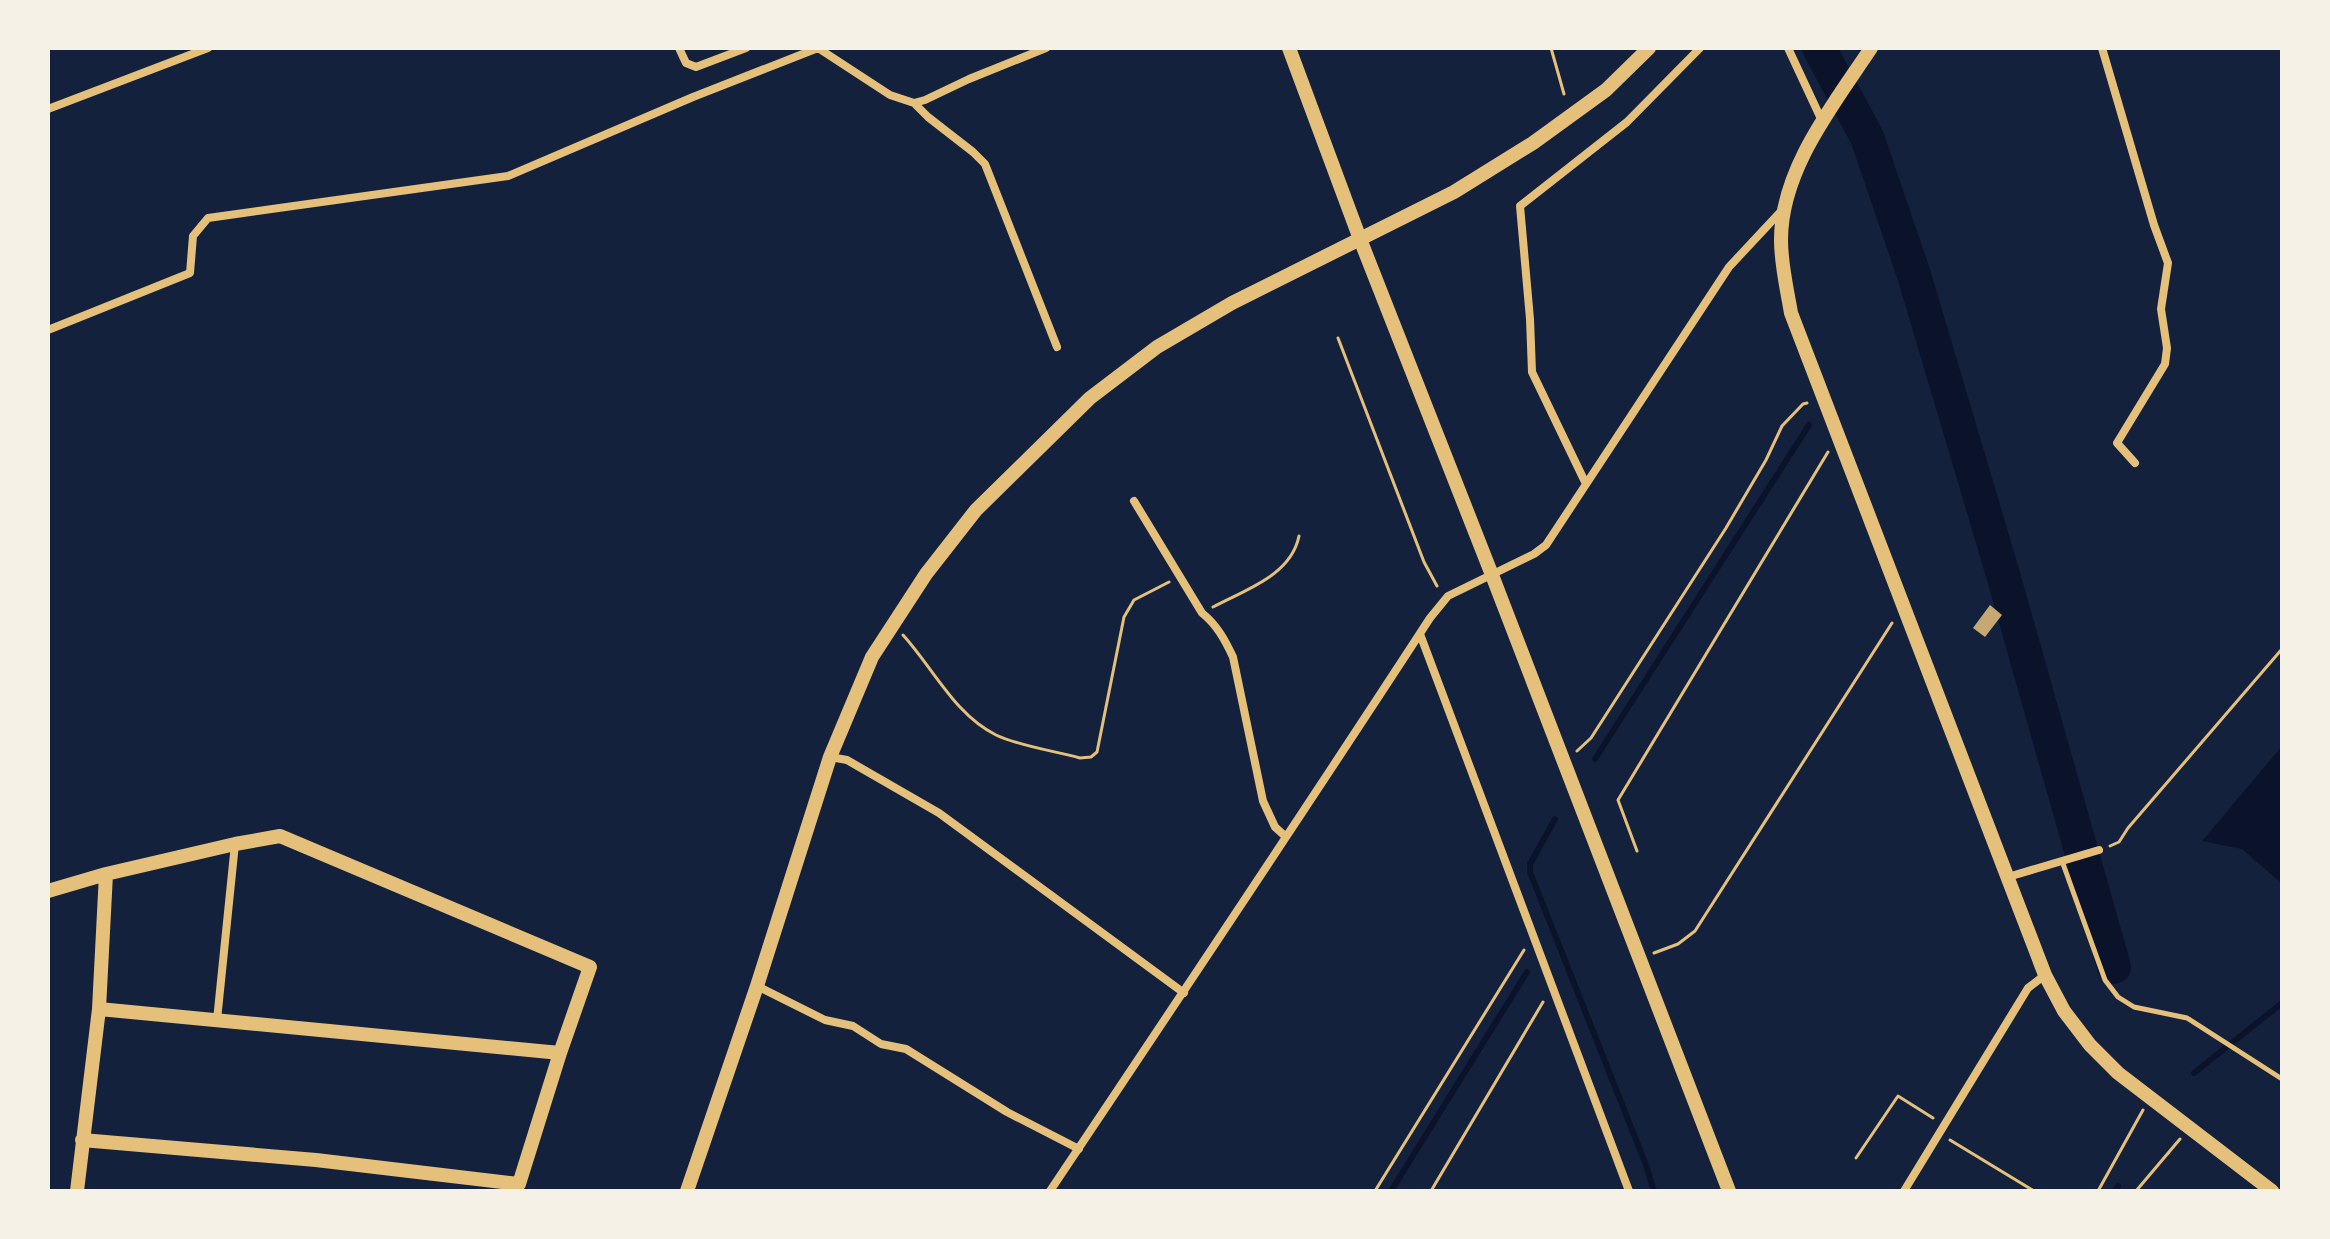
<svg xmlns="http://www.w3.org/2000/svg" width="2330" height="1239" font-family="Inter,sans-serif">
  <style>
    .water { fill: #0b132b }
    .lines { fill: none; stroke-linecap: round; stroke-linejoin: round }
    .stream { stroke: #0b132b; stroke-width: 6 }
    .river { stroke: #0b132b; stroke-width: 34 }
    .building { fill: #c6a872 }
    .path { stroke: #e5c07b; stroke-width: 3 }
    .service { stroke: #e5c07b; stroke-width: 5 }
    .minor { stroke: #e5c07b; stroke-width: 8 }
    .tertiary { stroke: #e5c07b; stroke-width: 14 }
  </style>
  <rect width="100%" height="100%" fill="#14213d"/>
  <!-- water -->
  <path class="water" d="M2282,746V884L2242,849L2202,841Z"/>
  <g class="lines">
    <!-- stream -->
    <path class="stream" d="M1906,287L1914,275
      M1595,759L1809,425
      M1555,819L1530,864V872L1646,1165L1654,1191
      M2194,1073L2282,1003
      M1391,1191L1527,972
      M2115,1191L2118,1186"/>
    <!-- river -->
    <path class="river" d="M1819,48L1867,137L1914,275L2002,571L2114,967"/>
  </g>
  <!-- building -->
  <path class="building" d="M1990,605L2002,615L1985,637L1973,628Z"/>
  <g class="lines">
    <!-- path -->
    <path class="path" d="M1551,48L1564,94
      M1338,338L1424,562L1437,586
      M1213,607C1244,590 1291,576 1299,536
      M903,635C933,668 955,715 996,735C1019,746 1055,751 1080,758L1091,757L1097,752L1124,617L1134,600L1169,582
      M1577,751L1591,738L1726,528L1766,460L1782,426L1803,404L1807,403
      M2110,846L2119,842L2128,828L2282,649
      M1637,851L1618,800L1828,452
      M1654,953L1678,944L1695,931L1892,623
      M1950,1140L2034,1191
      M1856,1158L1898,1096L1933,1118
      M1375,1191L1524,950
      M1431,1191L1543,1002
      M2098,1191L2143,1110
      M2136,1191L2180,1139"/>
    <!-- service -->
    <path class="service" d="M2062,861L2105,980L2118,997L2134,1007L2187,1018L2282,1079"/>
    <!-- minor -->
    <path class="minor" d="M679,48L686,63L696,67L746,48
      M818,48L890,95L914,103L928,117L973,152L985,164L1057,347
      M1788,48L1823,123
      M2102,48L2154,225L2168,263L2161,309L2167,348L2165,364L2117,443L2135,463
      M914,103L925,100L969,79L1046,48
      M48,109L208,48
      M48,330L190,273L193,236L208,218L508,176L693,97L818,48
      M1586,484L1532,372L1530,319L1520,206L1627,122L1700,48
      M1134,501L1202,613C1217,625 1225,640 1233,657L1263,801L1275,827L1285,836
      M1420,634L1629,1191
      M830,757L847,760L939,813L1184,993
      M2008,877L2099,850
      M757,986L825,1020L853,1026L881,1044L906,1049L1007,1112L1079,1149
      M217,1020L235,844
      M1050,1191C1178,1000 1305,810 1430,618L1448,596L1534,554L1546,545L1729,267L1784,208
      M1904,1191L2028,988L2045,975"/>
    <!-- tertiary -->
    <path class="tertiary" d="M1289,48L1360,239L1492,575L1729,1191
      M1871,48C1834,104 1781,169 1781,240C1781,265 1787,289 1791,313L2045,975L2064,1011L2090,1045L2118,1073L2272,1191
      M48,891L106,874L235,844L280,836L590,967L560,1053L519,1184L316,1160L82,1140
      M99,1009L560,1053
      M77,1191L99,1009L106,874
      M687,1191L757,986L830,757L872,657L926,574L976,510L1090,398L1157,347L1232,303L1454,192L1533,143L1606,90L1649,48"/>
  </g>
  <!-- border -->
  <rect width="2330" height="1239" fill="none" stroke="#f6f1e7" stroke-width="100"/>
</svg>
